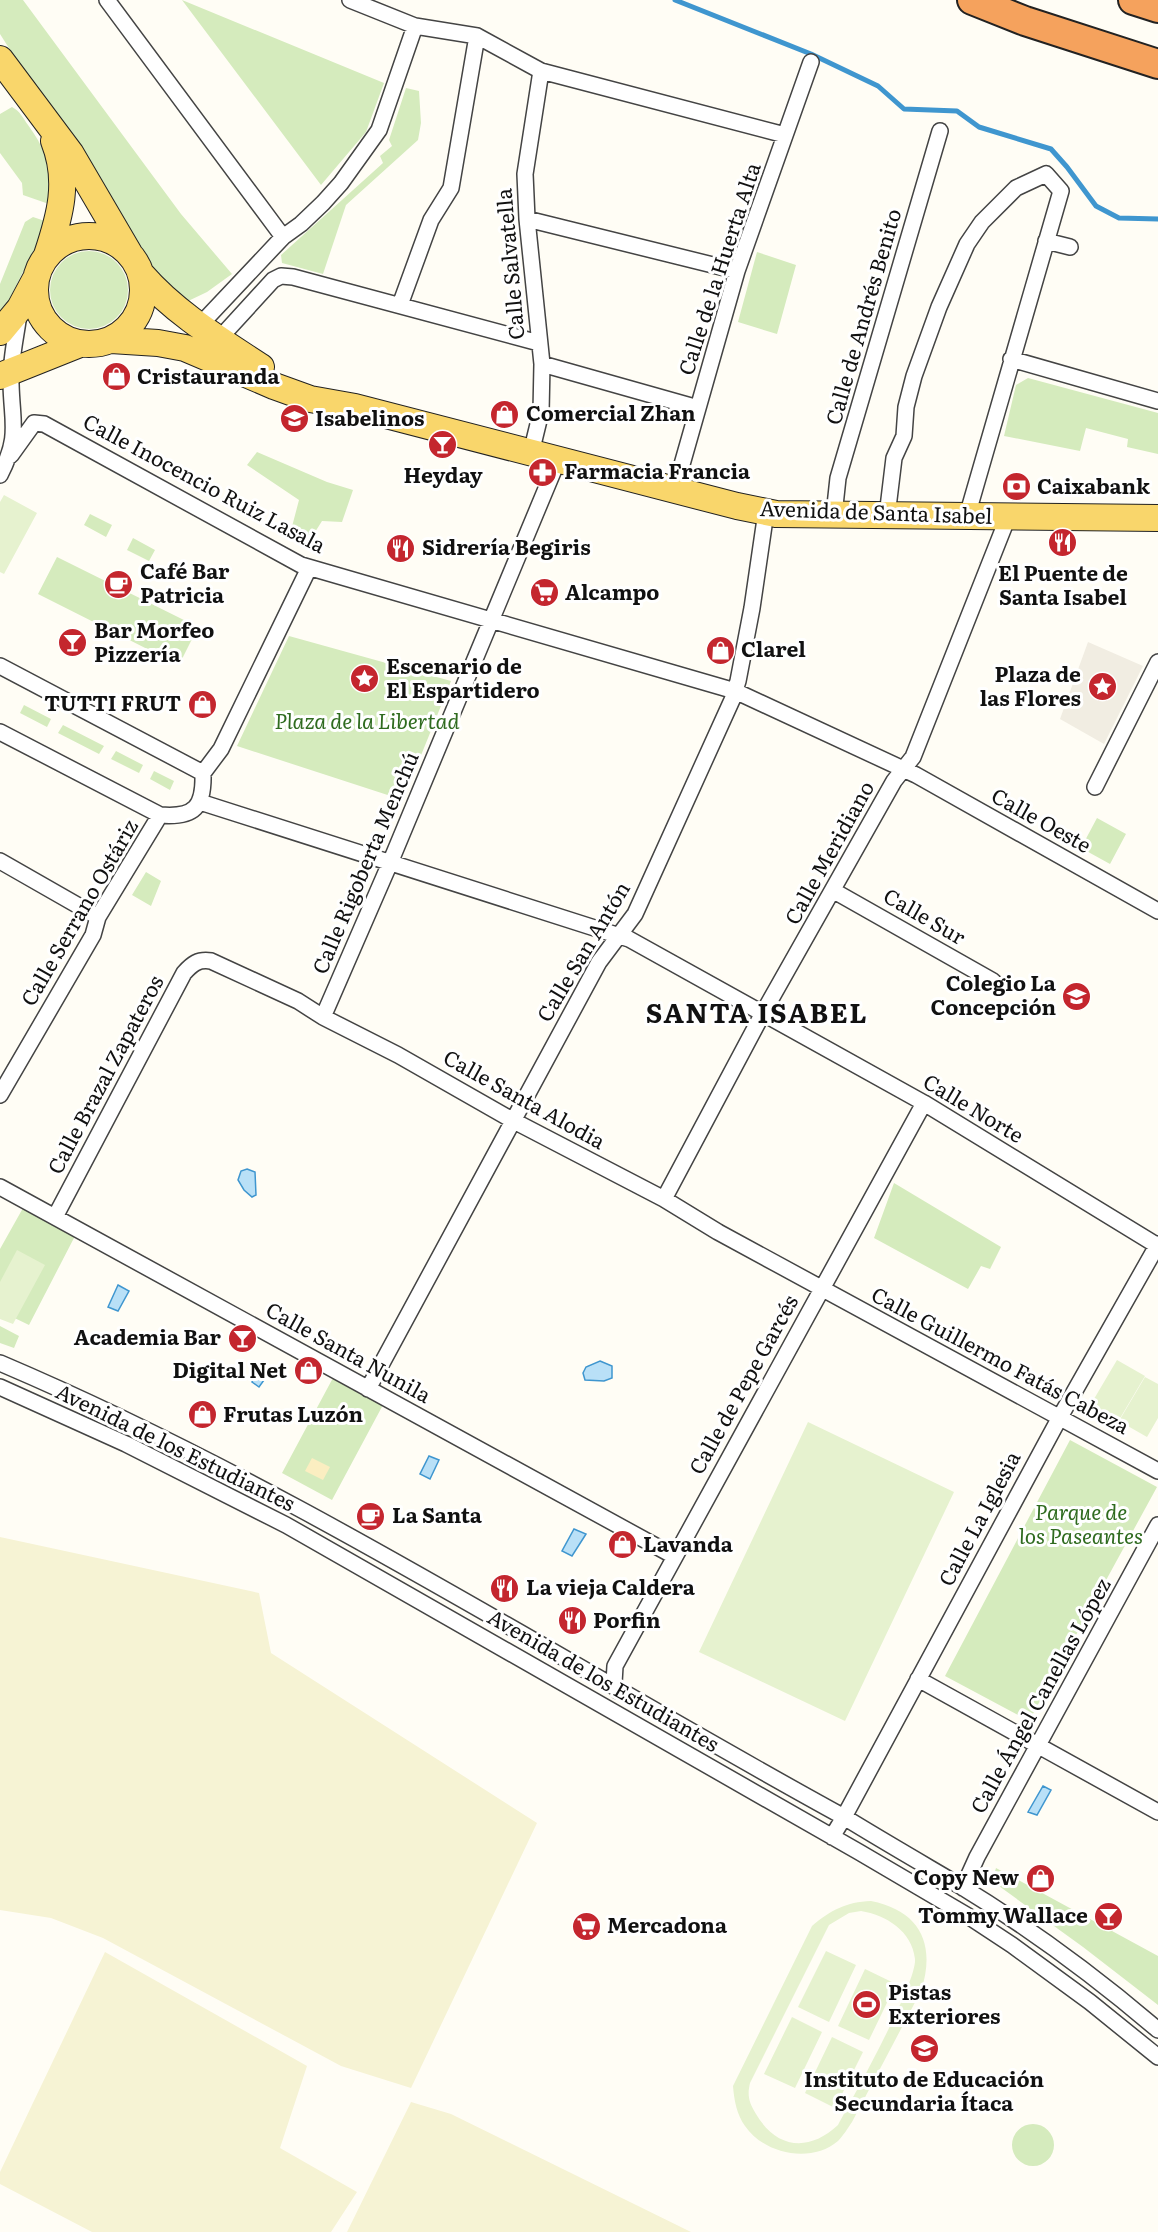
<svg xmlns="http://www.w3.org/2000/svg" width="1158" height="2232" font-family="Literata,serif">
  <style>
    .farmland { fill: #f6f3d4 }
    .green { fill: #d5ebbd }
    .sand { fill: #fbeec1 }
    .pitch { fill: #e6f2cf; fill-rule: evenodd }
    .plaza { fill: #f1ede2 }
    .water { fill: #b9e0f7; stroke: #3f96cf; stroke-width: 1.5 }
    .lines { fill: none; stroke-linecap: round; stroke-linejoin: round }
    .stream { stroke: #3f96cf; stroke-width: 5 }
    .street-casing { stroke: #444; stroke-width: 18 }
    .primary-casing { stroke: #222; stroke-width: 28 }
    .highway-casing { stroke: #222; stroke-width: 32 }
    .street { stroke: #fff; stroke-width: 15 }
    .primary { stroke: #f9d66b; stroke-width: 26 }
    .highway { stroke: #f5a25d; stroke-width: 28 }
    .labels { text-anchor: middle; stroke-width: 6; stroke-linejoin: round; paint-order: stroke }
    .street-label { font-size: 21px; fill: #111; stroke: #fff }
    .poi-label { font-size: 21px; font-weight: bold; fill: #111; stroke: #fff; text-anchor: start }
    .park-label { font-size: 21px; font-style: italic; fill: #2f6b1f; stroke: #fff }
    .district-label { font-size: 27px; font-weight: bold; letter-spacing: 1.5px; fill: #111; stroke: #fff }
  </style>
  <rect width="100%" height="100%" fill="#fffdf5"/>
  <!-- farmland -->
  <path class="farmland" d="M0,1537L259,1593L271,1653L537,1823L411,2088L341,2066L103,1938L51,1918L0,1910Z
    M105,1952L307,2066L280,2148L357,2192L331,2232H92L0,2184V2172Z
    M411,2102L451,2114L691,2232H347Z"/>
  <!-- green -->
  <path class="green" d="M0,0H23L181,214L232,274L207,292L184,303L157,282L0,34Z
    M182,0L384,83L366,132L321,185Z
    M406,88L419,91L421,123L418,140L346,205L323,274L282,263L281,255L383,163L380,156L392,146L389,140Z
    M12,107C20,111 23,118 28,125C47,151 53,171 49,202L46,203L23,195L22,183L0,153V114Z
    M33,217L48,222L0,318V284L25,222Z
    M50 290a39 39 0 1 1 78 0a39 39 0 1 1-78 0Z
    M757,252L796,265L777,334L738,322Z
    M1028,378L1158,413V454L1127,447L1128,439L1086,428L1080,451L1004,436L1016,385Z
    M257,452L327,482L353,490L342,522L322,521L305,548L289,538L299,500L247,465Z
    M90,514L112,525L106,537L84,525Z
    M133,538L155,550L149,561L127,550Z
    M57,557L198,627L179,665L38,594Z
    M289,636L451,681L403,800L237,746Z
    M24,705L51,719L47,727L20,713Z
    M63,725L104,746L99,754L58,733Z
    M116,751L143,765L139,773L111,759Z
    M154,771L174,781L170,790L150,779Z
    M1097,818L1126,834L1110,864L1081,848Z
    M146,872L161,881L151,906L132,895Z
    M894,1183L1001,1247L990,1269L981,1266L968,1289L874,1238Z
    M23,1208L75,1236L29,1325L0,1311V1249Z
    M0,1326L19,1336L14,1348L0,1343Z
    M334,1376L384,1403L332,1500L282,1473Z
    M1070,1440L1157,1487L1029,1721L945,1676Z
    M996,1868L1158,1956V2005L1083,1947L992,1881Z
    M1012 2145a21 21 0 1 1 42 0a21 21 0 1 1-42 0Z"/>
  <!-- sand -->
  <path class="sand" d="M312,1458L330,1467L323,1480L305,1471Z"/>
  <!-- pitch -->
  <path class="pitch" d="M4,495L37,513L4,574L0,572V502Z
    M17,1250L45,1265L13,1324L0,1319V1282Z
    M1117,1360L1145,1376L1119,1420L1091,1404Z
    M1145,1377L1158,1384V1418L1147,1437L1119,1421Z
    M808,1422L954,1492L845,1721L699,1652Z
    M871,1901C921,1911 936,1945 921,1991L852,2122C848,2128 843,2136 838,2141C811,2164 764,2154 745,2126C737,2115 734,2100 733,2086L812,1926C831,1910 846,1902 871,1901ZM861,1911C886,1915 912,1931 915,1959C917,1983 853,2097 838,2125C808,2153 776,2148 756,2114C749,2102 747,2096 750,2083L829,1925L849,1913Z
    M826,1951L856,1965L829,2022L798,2007Z
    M865,1969L896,1984L869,2040L838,2026Z
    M792,2017L822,2032L795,2088L764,2074Z
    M832,2037L863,2052L835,2108L805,2093Z"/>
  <!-- plaza -->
  <path class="plaza" d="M1088,642L1143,666L1104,744L1060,719Z"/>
  <!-- water -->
  <path class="water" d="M247,1169L255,1172L256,1195L252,1197L244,1190L238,1180L241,1171Z
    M118,1285L129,1291L118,1311L108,1307Z
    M600,1361L612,1366V1378L604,1381L585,1380L583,1373L586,1367Z
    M260,1363L272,1369L259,1387L252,1382Z
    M429,1456L439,1460L430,1479L420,1474Z
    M574,1529L586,1534L572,1556L562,1551Z
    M1043,1786L1051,1790L1037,1815L1028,1812Z"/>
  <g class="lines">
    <!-- stream -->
    <path class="stream" d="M675,0L811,54L878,86L904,109L957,111L979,127L1051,149L1067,167L1096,206L1119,218L1158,219"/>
    <defs>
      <path id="street" d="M107,0L283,237
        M350,0L415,26L477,36L541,71L785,135
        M527,219L737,271
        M1046,241L1070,247
        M400,305L431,220L451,188L477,36
        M200,325L283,237L301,224L323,203L341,183L379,130L415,26
        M219,339L273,280L281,276L293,277L539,343
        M1011,359L1158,401
        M542,364L698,408
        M531,453L541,412L542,364L527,219L525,174L541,71
        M11,455L34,423L44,424L301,565L735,691L916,775L1158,911
        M0,475C20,436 12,424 11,384C10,361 16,337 19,314
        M675,489L737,271L811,62
        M834,515L838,478L940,131
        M887,516L894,458L904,436L906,407L914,376L939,307L967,244L982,222L1016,188L1046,174L1061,191L967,516
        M0,666L203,773
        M0,732L160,815C195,818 204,807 203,773
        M203,773L221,749L309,568
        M1095,787L1158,662
        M200,802L629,939L924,1103L1158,1246
        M0,861L98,917
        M834,891L993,981
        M323,1017L390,863L558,460
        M0,1095L93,935L98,917L160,815
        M0,1187L674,1556
        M664,1199L763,1013L894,781L913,757L1008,517
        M55,1217L184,973C192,964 198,959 211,961L298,1001L323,1017L398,1055L512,1120L664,1199L718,1232L1158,1471
        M0,1363C294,1488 564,1664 844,1817C883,1841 923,1864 962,1887C1031,1929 1097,1978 1158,2030
        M0,1387L126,1444L286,1525L859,1852L968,1916L1012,1945L1090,2002L1158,2057
        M368,1389L599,962L635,914L732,700L738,681L752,608L766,512
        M918,1679L1158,1812
        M618,1691L614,1683L615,1666L924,1103
        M832,1837L844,1817L1060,1417L1158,1244
        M963,1888L977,1857L1158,1525"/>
      <path id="primary" d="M0,59L71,154L129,253
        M35 290a54 54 0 1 1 108 0a54 54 0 1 1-108 0Z
        M47,255C60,216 70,181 54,141
        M142,275C175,313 220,340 261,367
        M0,332L20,308L35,280
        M111,340L158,343L185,348L274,386L310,399L355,407L737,506L776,514L1158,518
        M0,376L80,344"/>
      <path id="highway" d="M972,0L1025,21L1158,64
        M1133,0L1158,8"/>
    </defs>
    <!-- street casing -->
    <use href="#street" class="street-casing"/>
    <!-- primary casing -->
    <use href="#primary" class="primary-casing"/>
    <!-- highway casing -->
    <use href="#highway" class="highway-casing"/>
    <!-- street -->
    <use href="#street" class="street"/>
    <!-- primary -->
    <use href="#primary" class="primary"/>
    <!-- highway -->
    <use href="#highway" class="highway"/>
  </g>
  <!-- icons -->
  <defs>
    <symbol id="shop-disc" viewBox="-11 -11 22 22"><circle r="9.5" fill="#c4262e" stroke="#fff"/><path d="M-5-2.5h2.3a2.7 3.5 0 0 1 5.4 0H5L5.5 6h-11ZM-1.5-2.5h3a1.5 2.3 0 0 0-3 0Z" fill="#fff"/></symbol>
    <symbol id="school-disc" viewBox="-11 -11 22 22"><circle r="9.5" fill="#c4262e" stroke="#fff"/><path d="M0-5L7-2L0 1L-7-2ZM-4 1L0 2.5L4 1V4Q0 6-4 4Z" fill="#fff"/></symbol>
    <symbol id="bar-disc" viewBox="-11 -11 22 22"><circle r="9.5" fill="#c4262e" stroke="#fff"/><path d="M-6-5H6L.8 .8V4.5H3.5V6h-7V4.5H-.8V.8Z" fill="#fff"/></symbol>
    <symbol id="pharmacy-disc" viewBox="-11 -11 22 22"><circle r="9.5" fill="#c4262e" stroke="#fff"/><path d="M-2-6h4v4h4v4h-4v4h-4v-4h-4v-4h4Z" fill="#fff"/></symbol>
    <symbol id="bank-disc" viewBox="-11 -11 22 22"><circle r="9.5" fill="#c4262e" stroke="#fff"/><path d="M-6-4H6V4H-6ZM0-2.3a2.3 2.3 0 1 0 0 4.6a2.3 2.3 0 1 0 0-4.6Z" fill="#fff"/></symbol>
    <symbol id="restaurant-disc" viewBox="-11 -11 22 22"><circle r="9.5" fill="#c4262e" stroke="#fff"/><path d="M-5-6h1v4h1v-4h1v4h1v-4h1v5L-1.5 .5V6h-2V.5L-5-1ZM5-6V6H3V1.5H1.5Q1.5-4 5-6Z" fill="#fff"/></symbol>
    <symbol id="cafe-disc" viewBox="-11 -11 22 22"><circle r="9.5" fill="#c4262e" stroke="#fff"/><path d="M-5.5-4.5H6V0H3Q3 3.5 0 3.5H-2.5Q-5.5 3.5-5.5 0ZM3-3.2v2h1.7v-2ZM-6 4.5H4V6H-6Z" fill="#fff"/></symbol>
    <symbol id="supermarket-disc" viewBox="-11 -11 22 22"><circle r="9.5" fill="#c4262e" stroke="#fff"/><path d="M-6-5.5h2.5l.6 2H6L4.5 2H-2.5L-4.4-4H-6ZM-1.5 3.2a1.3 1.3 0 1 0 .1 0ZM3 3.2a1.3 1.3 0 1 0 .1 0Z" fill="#fff"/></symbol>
    <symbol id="sight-disc" viewBox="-11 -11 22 22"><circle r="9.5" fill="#c4262e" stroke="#fff"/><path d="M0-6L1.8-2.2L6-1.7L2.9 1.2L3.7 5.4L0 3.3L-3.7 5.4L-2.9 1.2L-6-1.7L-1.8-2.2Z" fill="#fff"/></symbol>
    <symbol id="stadium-disc" viewBox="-11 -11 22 22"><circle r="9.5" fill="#c4262e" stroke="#fff"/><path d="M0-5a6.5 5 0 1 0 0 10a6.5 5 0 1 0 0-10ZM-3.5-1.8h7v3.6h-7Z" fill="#fff"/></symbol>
  </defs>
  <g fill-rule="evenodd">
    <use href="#shop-disc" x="100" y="360" width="33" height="33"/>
    <use href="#shop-disc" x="488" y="398" width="33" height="33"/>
    <use href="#school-disc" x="278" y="402" width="33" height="33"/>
    <use href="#bar-disc" x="426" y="428" width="33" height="33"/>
    <use href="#pharmacy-disc" x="526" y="456" width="33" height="33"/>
    <use href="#bank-disc" x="1000" y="470" width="33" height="33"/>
    <use href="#restaurant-disc" x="1046" y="526" width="33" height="33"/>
    <use href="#restaurant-disc" x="384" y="532" width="33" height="33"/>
    <use href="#cafe-disc" x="102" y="568" width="33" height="33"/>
    <use href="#supermarket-disc" x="528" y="576" width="33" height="33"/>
    <use href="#bar-disc" x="56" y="626" width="33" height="33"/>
    <use href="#shop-disc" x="704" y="634" width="33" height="33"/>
    <use href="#sight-disc" x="348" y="662" width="33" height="33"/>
    <use href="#sight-disc" x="1086" y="670" width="33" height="33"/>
    <use href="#shop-disc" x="186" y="688" width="33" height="33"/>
    <use href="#school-disc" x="1060" y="980" width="33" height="33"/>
    <use href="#bar-disc" x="226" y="1322" width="33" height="33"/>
    <use href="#shop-disc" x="292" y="1354" width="33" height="33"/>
    <use href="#shop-disc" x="186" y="1398" width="33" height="33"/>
    <use href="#cafe-disc" x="354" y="1500" width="33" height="33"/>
    <use href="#shop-disc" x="606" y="1528" width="33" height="33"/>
    <use href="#restaurant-disc" x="488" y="1572" width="33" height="33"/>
    <use href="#restaurant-disc" x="556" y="1604" width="33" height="33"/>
    <use href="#shop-disc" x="1024" y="1862" width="33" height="33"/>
    <use href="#bar-disc" x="1092" y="1900" width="33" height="33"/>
    <use href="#supermarket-disc" x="570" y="1910" width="33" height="33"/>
    <use href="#stadium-disc" x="850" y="1988" width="33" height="33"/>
    <use href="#school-disc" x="908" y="2032" width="33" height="33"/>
  </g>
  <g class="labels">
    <!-- street labels -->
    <g class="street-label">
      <text transform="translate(511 264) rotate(-95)" y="7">Calle Salvatella</text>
      <text transform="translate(720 269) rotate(-72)" y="7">Calle de la Huerta Alta</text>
      <text transform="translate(864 317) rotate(-74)" y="7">Calle de Andrés Benito</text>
      <text transform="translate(204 484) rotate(28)" y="7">Calle Inocencio Ruiz Lasala</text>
      <text transform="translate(876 513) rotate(2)" y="7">Avenida de Santa Isabel</text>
      <text transform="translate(1041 821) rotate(29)" y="7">Calle Oeste</text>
      <text transform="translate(830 853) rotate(-61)" y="7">Calle Meridiano</text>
      <text transform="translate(366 863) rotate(-67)" y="7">Calle Rigoberta Menchú</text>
      <text transform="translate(80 913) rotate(-60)" y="7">Calle Serrano Ostáriz</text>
      <text transform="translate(924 917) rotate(30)" y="7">Calle Sur</text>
      <text transform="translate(584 952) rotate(-59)" y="7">Calle San Antón</text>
      <text transform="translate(106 1075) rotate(-62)" y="7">Calle Brazal Zapateros</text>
      <text transform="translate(524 1100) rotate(29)" y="7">Calle Santa Alodia</text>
      <text transform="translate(973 1109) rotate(31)" y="7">Calle Norte</text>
      <text transform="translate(348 1353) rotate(29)" y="7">Calle Santa Nunila</text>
      <text transform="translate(1000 1361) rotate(28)" y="7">Calle Guillermo Fatás Cabeza</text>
      <text transform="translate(744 1385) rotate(-61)" y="7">Calle de Pepe Garcés</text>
      <text transform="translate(175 1448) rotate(26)" y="7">Avenida de los Estudiantes</text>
      <text transform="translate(980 1519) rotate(-62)" y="7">Calle La Iglesia</text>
      <text transform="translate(603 1681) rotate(30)" y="7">Avenida de los Estudiantes</text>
      <text transform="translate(1041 1696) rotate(-61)" y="7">Calle Ángel Canellas López</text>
    </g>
    <!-- poi labels -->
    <g class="poi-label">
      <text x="137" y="384">Cristauranda</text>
      <text x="526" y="421">Comercial Zhan</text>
      <text x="315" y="426">Isabelinos</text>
      <text x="564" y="479">Farmacia Francia</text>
      <text x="443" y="483" text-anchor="middle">Heyday</text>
      <text x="1037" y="494">Caixabank</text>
      <text x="422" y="555">Sidrería Begiris</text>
      <text x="140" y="579">Café Bar<tspan x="140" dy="24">Patricia</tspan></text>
      <text x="1063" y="581" text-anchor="middle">El Puente de<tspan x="1063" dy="24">Santa Isabel</tspan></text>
      <text x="565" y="600">Alcampo</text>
      <text x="94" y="638">Bar Morfeo<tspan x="94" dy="24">Pizzería</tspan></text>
      <text x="741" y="657">Clarel</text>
      <text x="386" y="674">Escenario de<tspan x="386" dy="24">El Espartidero</tspan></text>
      <text x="1081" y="682" text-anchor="end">Plaza de<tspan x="1081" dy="24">las Flores</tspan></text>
      <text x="181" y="711" text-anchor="end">TUTTI FRUT</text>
      <text x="1056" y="991" text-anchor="end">Colegio La<tspan x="1056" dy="24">Concepción</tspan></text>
      <text x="221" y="1345" text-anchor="end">Academia Bar</text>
      <text x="287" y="1378" text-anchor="end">Digital Net</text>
      <text x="223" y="1422">Frutas Luzón</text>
      <text x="392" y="1523">La Santa</text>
      <text x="643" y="1552">Lavanda</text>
      <text x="526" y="1595">La vieja Caldera</text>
      <text x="593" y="1628">Porfin</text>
      <text x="1019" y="1885" text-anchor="end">Copy New</text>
      <text x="1088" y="1923" text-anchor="end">Tommy Wallace</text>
      <text x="607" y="1933">Mercadona</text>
      <text x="888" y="2000">Pistas<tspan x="888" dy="24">Exteriores</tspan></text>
      <text x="924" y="2087" text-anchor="middle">Instituto de Educación<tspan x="924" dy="24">Secundaria Ítaca</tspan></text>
    </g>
    <!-- park labels -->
    <g class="park-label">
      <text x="367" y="729">Plaza de la Libertad</text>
      <text x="1081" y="1520">Parque de<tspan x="1081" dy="24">los Paseantes</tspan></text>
    </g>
    <!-- district labels -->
    <g class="district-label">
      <text x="757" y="1023">SANTA ISABEL</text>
    </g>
  </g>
</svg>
